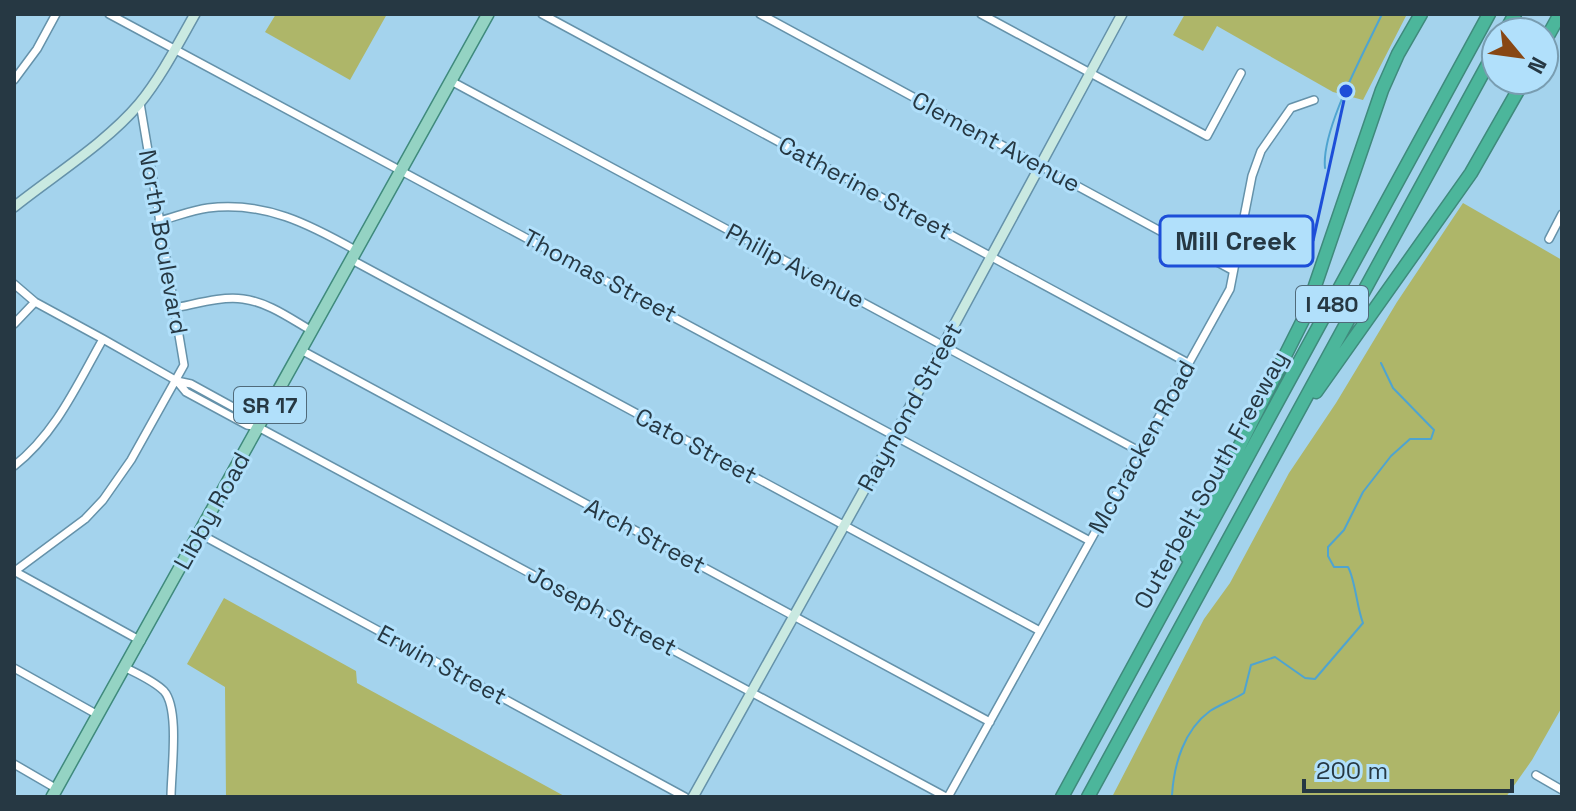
<svg xmlns="http://www.w3.org/2000/svg" width="1576" height="811" font-family="'Space Grotesk',sans-serif">
  <style>
    .green { fill: #aeb669 }
    .lines { fill: none; stroke-linecap: round; stroke-linejoin: round }
    .stream { stroke: #4fa4d0; stroke-width: 2 }
    .street-casing { stroke: #6592aa; stroke-width: 10 }
    .secondary-casing { stroke: #6592aa; stroke-width: 12 }
    .primary-casing { stroke: #3f8a7c; stroke-width: 14 }
    .highway-casing { stroke: #3f8a7c; stroke-width: 15 }
    .street { stroke: #fff; stroke-width: 7 }
    .secondary { stroke: #c9e9e1; stroke-width: 9 }
    .primary { stroke: #94d3c3; stroke-width: 11 }
    .highway { stroke: #4cb69b; stroke-width: 12 }
    .labels { text-anchor: middle; stroke-width: 6; stroke-linejoin: round; paint-order: stroke }
    .shield { fill: #b1e0fb; stroke: #506a7a; stroke-width: 2 }
    .shield-label { font-size: 22px; font-weight: bold; fill: #263843 }
    .street-label { font-size: 24px; fill: #263843; stroke: #b1e0fb }
    .leader { fill: none; stroke: #1d4ed8; stroke-width: 3 }
    .callout-dot { fill: #1d4ed8; stroke: #b1e0fb; stroke-width: 3 }
    .callout { fill: #b1e0fb; stroke: #1d4ed8; stroke-width: 3 }
    .callout-label { font-size: 26px; text-anchor: middle; font-weight: bold; fill: #263843 }
  </style>
  <rect width="100%" height="100%" fill="#a4d3ed"/>
  <!-- green -->
  <path class="green" d="M276,14H387L350,80L265,32Z
    M1185,14H1407L1363,100L1333,92L1217,26L1203,51L1173,35Z
    M1463,203L1562,260V707L1532,760L1506,797H1112L1204,619L1230,583L1289,473L1336,403L1397,302Z
    M224,598L356,671L357,683L566,797H226L225,687L187,664Z"/>
  <g class="lines">
    <!-- stream -->
    <path class="stream" d="M1325,168C1321,129 1365,51 1382,14
      M1172,795C1174,764 1184,730 1210,711C1221,704 1233,700 1244,693L1251,665L1275,657L1305,678L1315,679L1363,623C1357,608 1355,579 1348,567H1334L1328,556V547L1344,530L1363,492L1391,456L1410,439H1431L1434,430L1393,388L1381,363"/>
    <defs>
      <path id="street" d="M109,14L1090,541
        M542,14L1188,363
        M760,14L1232,270
        M981,14L1207,136L1241,73
        M14,80L37,49L56,14
        M451,81L1139,451
        M159,221C175,217 192,210 208,208C265,201 309,224 357,251
        M1549,239L1562,214
        M352,260L1040,631
        M14,284L35,302L103,339L177,381L191,384L253,418L258,427
        M174,308C196,304 221,296 243,299C268,302 291,319 312,331
        M14,324L35,302
        M301,350L990,722
        M177,381L186,392L247,425L258,427L946,797
        M14,466C56,433 77,385 103,339
        M200,534L685,797
        M14,571L141,641
        M15,571L85,519L103,500L131,460L184,365L140,103
        M14,668L98,715
        M126,668C138,674 154,681 164,691C180,709 171,772 171,797
        M14,764L57,789
        M1536,775L1562,790
        M948,797L1230,289L1252,176L1261,151L1291,108L1314,100"/>
      <path id="secondary" d="M14,207C54,175 106,143 139,104C161,77 178,44 195,14
        M693,797L898,429L1122,14"/>
      <path id="primary" d="M52,797L488,14"/>
      <path id="highway" d="M1505,32L1515,14
        M1544,43L1560,14
        M1316,392L1471,173L1524,80
        M1187,557L1195,535L1304,318L1382,90L1398,54L1421,14
        M1062,797L1489,14
        M1088,797L1496,49"/>
    </defs>
    <!-- street casing -->
    <use href="#street" class="street-casing"/>
    <!-- secondary casing -->
    <use href="#secondary" class="secondary-casing"/>
    <!-- primary casing -->
    <use href="#primary" class="primary-casing"/>
    <!-- highway casing -->
    <use href="#highway" class="highway-casing"/>
    <!-- street -->
    <use href="#street" class="street"/>
    <!-- secondary -->
    <use href="#secondary" class="secondary"/>
    <!-- primary -->
    <use href="#primary" class="primary"/>
    <!-- highway -->
    <use href="#highway" class="highway"/>
  </g>
  <g class="labels">
    <!-- shield labels -->
    <g class="shield">
      <rect x="1296" y="286" width="72" height="36" rx="6"/>
      <rect x="234" y="387" width="72" height="36" rx="6"/>
    </g>
    <g class="shield-label">
      <text x="1332" y="312">I 480</text>
      <text x="270" y="413">SR 17</text>
    </g>
    <!-- street labels -->
    <g class="street-label">
      <text transform="translate(996 142) rotate(28)" y="8">Clement Avenue</text>
      <text transform="translate(865 188) rotate(28)" y="8">Catherine Street</text>
      <text transform="translate(163 242) rotate(80)" y="8">North Boulevard</text>
      <text transform="translate(795 266) rotate(28)" y="8">Philip Avenue</text>
      <text transform="translate(600 276) rotate(28)" y="8">Thomas Street</text>
      <text transform="translate(910 407) rotate(-61)" y="8">Raymond Street</text>
      <text transform="translate(696 446) rotate(28)" y="8">Cato Street</text>
      <text transform="translate(1142 447) rotate(-61)" y="8">McCracken Road</text>
      <text transform="translate(1211 480) rotate(-61)" y="8">Outerbelt South Freeway</text>
      <text transform="translate(212 511) rotate(-61)" y="8">Libby Road</text>
      <text transform="translate(645 536) rotate(28)" y="8">Arch Street</text>
      <text transform="translate(602 611) rotate(28)" y="8">Joseph Street</text>
      <text transform="translate(442 665) rotate(28)" y="8">Erwin Street</text>
    </g>
  </g>
  <!-- callouts -->
  <path class="leader" d="M1346 91L1313 241"/>
  <circle class="callout-dot" cx="1346" cy="91" r="8"/>
  <rect class="callout" x="1160" y="216" width="153" height="50" rx="8"/>
  <g class="callout-label">
    <text x="1236" y="250">Mill Creek</text>
  </g>
  <!-- border -->
  <rect width="1576" height="811" fill="none" stroke="#263843" stroke-width="32"/>
  <!-- north arrow -->
  <g transform="translate(1520 56) rotate(119)"><circle r="38" fill="#b1e0fb" stroke="#799db1" stroke-width="2"/>
  <path d="M0-6L14 30L0 20L-14 30Z" fill="#884713"/>
  <text y="-12" font-size="22" font-weight="bold" text-anchor="middle" fill="#263843">N</text>
  </g>
  <!-- scale -->
  <path d="M1304 779v12h208v-12" fill="none" stroke="#263843" stroke-width="4"/>
  <text x="1316" y="779" font-size="24" fill="#263843" stroke="#b1e0fb" stroke-width="6" paint-order="stroke">200 m</text>
</svg>
